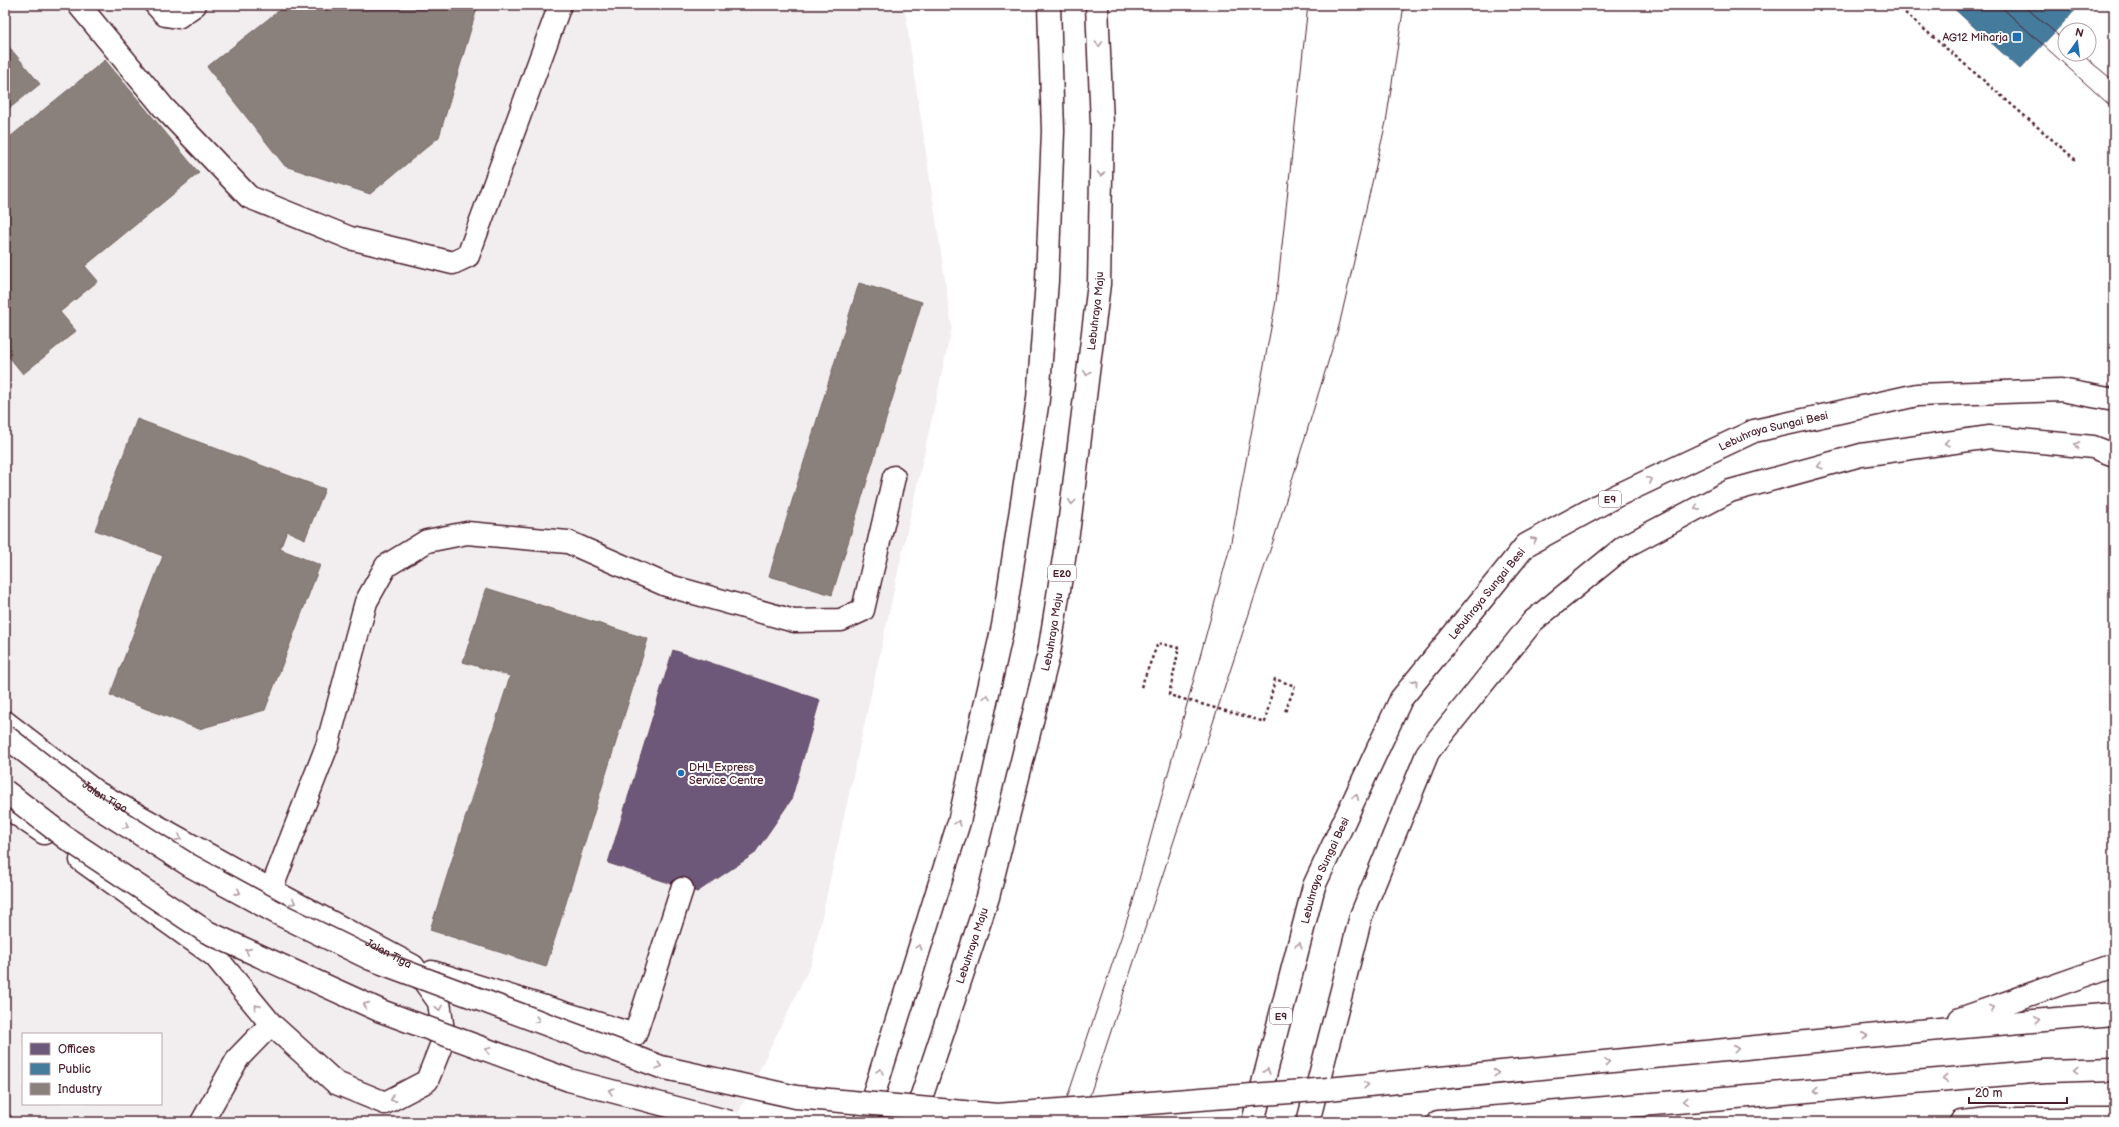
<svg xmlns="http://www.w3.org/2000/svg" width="2119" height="1127" font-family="'Balsamiq Sans',sans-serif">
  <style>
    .built { fill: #f2eeef; fill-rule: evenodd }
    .offices { fill: #6d597a; stroke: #624862 }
    .public { fill: #457b9d; stroke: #465f7b }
    .industry { fill: #8a817c; stroke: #776464 }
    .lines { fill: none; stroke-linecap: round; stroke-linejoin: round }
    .minor-casing { stroke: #4a1f2b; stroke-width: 25 }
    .highway-casing { stroke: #4a1f2b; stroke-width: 25 }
    .path { stroke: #4a1f2b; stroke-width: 2.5; stroke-dasharray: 3 3; stroke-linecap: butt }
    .minor { stroke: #fff; stroke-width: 22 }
    .highway { stroke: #fff; stroke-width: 22 }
    .tram { stroke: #4a1f2b; stroke-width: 1 }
    .highway-bridge-casing { stroke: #4a1f2b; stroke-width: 25; stroke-linecap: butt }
    .path-bridge { stroke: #4a1f2b; stroke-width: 2.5; stroke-dasharray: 3 3; stroke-linecap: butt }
    .highway-bridge { stroke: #fff; stroke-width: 22 }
    .oneway { stroke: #ae9aa0 }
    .poi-dot { fill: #1f6fb2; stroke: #fff; stroke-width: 1.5 }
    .labels { text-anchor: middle; stroke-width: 4; stroke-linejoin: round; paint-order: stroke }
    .shield { fill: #fff; stroke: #80626b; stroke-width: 1 }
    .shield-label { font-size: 10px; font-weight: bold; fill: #4a1f2b }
    .poi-label { font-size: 11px; fill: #4a1f2b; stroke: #fff; text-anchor: end }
    .street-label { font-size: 11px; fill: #4a1f2b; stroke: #fff }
  </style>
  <rect width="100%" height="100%" fill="#fff"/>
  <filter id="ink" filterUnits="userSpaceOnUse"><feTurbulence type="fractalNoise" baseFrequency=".025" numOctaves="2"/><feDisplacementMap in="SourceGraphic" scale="8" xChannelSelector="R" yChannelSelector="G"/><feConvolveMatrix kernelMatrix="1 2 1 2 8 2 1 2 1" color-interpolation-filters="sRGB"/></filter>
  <g filter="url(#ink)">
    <!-- built -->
    <path class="built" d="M5,5H904L952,327L812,962L734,1122H5ZM23,1034H161V1104H23Z"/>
    <!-- offices -->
    <path class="offices" d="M673,650L820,700L791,800L754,854L697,892L608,863Z"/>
    <!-- public -->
    <path class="public" d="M1950,5H2078L2079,6L2020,69Z"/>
    <!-- industry -->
    <path class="industry" d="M286,5H478L439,137L370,194L285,166L207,67Z
      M5,42L40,84L5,112Z
      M105,60L199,173L85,266L98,281L60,312L76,331L23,374L5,352V141Z
      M859,283L922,302L832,595L769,576Z
      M137,419L325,489L305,539L287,531L280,549L320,565L265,710L199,729L110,695L163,556L95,530Z
      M486,588L648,639L546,967L430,930L510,676L463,662Z
      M5,1108L16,1122H5Z"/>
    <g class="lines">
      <defs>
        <g id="minor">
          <path d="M79,5L164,108L249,197L350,238L453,263L468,256L560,5"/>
          <path d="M156,5L165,15L178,17L195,5"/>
          <path id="s1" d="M5,722L96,792L271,890L413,966L439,1002L444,1038L427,1081L385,1103L336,1083L271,1024L215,956L81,860"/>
          <path d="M5,806L44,833"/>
          <path d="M271,890L327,746L366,602L386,566L427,541L467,533L568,542L666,585L794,621L841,620L863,610L894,477"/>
          <path d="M432,972L635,1035L682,889"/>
          <path d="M202,1122L238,1058L271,1024"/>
        </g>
        <g id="highway">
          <path d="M1960,1019L2114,965"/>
          <path d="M1328,1089L1929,1030L2114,1014"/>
          <path d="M865,1122L959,822L1003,626L1038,399L1047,281L1053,131L1049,5"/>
          <path id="s2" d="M913,1122L988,897L1049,653L1069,526L1099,284L1102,124L1097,5"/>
          <path id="s3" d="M1253,1122L1314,886L1401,699L1526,545L1614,497L1754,431L1917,395L2061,390L2114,400"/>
          <path d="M1308,1122L1361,916L1428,752L1533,621L1624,547L1730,491L1861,455L1990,437L2093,447L2114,455"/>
          <path d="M1438,1122L2045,1071L2114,1069"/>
          <path d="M1961,1122L1990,1119H2114"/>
        </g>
      </defs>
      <!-- minor casing -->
      <use href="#minor" class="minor-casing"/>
      <!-- highway casing -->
      <use href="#highway" class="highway-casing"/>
      <!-- path -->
      <path class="path" d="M1896,5L2077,161"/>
      <!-- minor -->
      <use href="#minor" class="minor"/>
      <!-- highway -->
      <use href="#highway" class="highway"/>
      <!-- tram -->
      <path class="tram" d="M1999,5L2114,109
        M2023,5L2065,41
        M2081,54L2114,81
        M1059,1122L1132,905L1230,547L1276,301L1308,5
        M1081,1122L1278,526L1339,326L1386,122L1404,5"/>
      <defs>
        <path id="highway-bridge" d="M5,736L94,805L189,865L279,914L371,959L661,1067L796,1097L997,1115L1328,1089
          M5,791L66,838L207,932L381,1011L569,1080L730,1122"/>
      </defs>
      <!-- highway-bridge casing -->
      <use href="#highway-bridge" class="highway-bridge-casing"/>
      <!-- path-bridge -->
      <path class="path-bridge" d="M1141,687L1158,643L1179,648L1169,695L1265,722L1275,679L1295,686L1285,712"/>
      <!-- highway-bridge -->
      <use href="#highway-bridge" class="highway-bridge"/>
    </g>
    <!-- one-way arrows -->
    <defs><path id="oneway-chevron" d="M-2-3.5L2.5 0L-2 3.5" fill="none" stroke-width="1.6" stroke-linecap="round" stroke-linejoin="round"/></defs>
    <g class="oneway">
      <use href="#oneway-chevron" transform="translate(1099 44) rotate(88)"/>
      <use href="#oneway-chevron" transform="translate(1101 174) rotate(91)"/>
      <use href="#oneway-chevron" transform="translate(1087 373) rotate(98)"/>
      <use href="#oneway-chevron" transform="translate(1947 443) rotate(172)"/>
      <use href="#oneway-chevron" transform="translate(2077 445) rotate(-174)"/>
      <use href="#oneway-chevron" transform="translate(1820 466) rotate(164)"/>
      <use href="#oneway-chevron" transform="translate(1650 480) rotate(-25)"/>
      <use href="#oneway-chevron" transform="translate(1072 502) rotate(97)"/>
      <use href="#oneway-chevron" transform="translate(1697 508) rotate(152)"/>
      <use href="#oneway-chevron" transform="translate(1534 540) rotate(-28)"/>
      <use href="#oneway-chevron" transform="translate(1415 682) rotate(-51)"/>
      <use href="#oneway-chevron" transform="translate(987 697) rotate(-77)"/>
      <use href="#oneway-chevron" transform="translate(1356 797) rotate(-65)"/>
      <use href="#oneway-chevron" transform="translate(958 823) rotate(-74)"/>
      <use href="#oneway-chevron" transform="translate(126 826) rotate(32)"/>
      <use href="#oneway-chevron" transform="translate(179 838) rotate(29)"/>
      <use href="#oneway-chevron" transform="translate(238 892) rotate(28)"/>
      <use href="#oneway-chevron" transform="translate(293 902) rotate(28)"/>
      <use href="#oneway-chevron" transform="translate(1299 945) rotate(-75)"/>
      <use href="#oneway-chevron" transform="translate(919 947) rotate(-73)"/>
      <use href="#oneway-chevron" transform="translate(248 951) rotate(-156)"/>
      <use href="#oneway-chevron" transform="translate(366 1005) rotate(-156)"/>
      <use href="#oneway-chevron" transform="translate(257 1007) rotate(-129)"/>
      <use href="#oneway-chevron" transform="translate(439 1008) rotate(79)"/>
      <use href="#oneway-chevron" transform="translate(1992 1008) rotate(-19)"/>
      <use href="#oneway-chevron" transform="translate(537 1020) rotate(21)"/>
      <use href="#oneway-chevron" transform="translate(2037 1020) rotate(-5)"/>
      <use href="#oneway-chevron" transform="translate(1865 1036) rotate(-6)"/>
      <use href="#oneway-chevron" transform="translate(1736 1049) rotate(-6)"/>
      <use href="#oneway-chevron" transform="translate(488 1050) rotate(-160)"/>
      <use href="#oneway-chevron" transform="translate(1607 1062) rotate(-6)"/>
      <use href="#oneway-chevron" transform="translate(659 1066) rotate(18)"/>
      <use href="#oneway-chevron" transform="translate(2075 1070) rotate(178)"/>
      <use href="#oneway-chevron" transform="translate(880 1071) rotate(-73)"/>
      <use href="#oneway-chevron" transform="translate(1267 1071) rotate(-75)"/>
      <use href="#oneway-chevron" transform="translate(1496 1073) rotate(-5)"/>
      <use href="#oneway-chevron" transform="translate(1945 1079) rotate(175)"/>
      <use href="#oneway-chevron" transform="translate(1366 1085) rotate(-5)"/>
      <use href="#oneway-chevron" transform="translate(1816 1090) rotate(175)"/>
      <use href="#oneway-chevron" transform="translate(611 1091) rotate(-165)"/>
      <use href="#oneway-chevron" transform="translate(393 1099) rotate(152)"/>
      <use href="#oneway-chevron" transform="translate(1686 1101) rotate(175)"/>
    </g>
  </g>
  <!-- markers -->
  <g class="poi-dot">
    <rect x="2012" y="32" width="10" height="10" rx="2"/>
    <circle cx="681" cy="773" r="4"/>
  </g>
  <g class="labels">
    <!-- shield labels -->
    <g class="shield">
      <rect x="1599" y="491" width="22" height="16" rx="3"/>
      <rect x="1048" y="565" width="28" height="16" rx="3"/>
      <rect x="1270" y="1008" width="22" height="16" rx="3"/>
    </g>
    <g class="shield-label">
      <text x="1610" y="503">E9</text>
      <text x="1062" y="577">E20</text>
      <text x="1281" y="1020">E9</text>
    </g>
    <!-- poi labels -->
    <g class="poi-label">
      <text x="2008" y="41">AG12 Miharja</text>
      <text x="689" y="771" text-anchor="start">DHL Express<tspan x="689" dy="13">Service Centre</tspan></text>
    </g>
    <!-- street labels -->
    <g class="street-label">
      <text dy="4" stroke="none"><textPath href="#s2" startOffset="834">Lebuhraya Maju</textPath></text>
      <text dy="4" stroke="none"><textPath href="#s3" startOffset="922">Lebuhraya Sungai Besi</textPath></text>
      <text dy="4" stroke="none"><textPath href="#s3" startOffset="586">Lebuhraya Sungai Besi</textPath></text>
      <text dy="4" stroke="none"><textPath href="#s2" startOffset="510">Lebuhraya Maju</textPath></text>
      <text dy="4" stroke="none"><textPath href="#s1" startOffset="125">Jalan Tiga</textPath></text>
      <text dy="4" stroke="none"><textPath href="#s3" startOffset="262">Lebuhraya Sungai Besi</textPath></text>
      <text dy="4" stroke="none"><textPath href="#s2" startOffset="186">Lebuhraya Maju</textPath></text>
      <text dy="4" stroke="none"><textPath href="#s1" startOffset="449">Jalan Tiga</textPath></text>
    </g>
  </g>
  <!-- margin -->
  <rect width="2119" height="1127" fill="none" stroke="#fff" stroke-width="20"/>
  <rect x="10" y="10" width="2099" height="1107" fill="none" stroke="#4a1f2b" stroke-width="1.5" filter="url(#ink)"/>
  <!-- legend -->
  <rect x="22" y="1033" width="140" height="72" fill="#ffffff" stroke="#b7a5aa"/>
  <rect x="30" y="1043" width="20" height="12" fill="#6d597a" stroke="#b7a5aa"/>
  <text x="58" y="1053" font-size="12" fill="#4a1f2b">Offices</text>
  <rect x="30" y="1063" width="20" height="12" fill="#457b9d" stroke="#b7a5aa"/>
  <text x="58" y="1073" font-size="12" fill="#4a1f2b">Public</text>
  <rect x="30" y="1083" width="20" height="12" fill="#8a817c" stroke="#b7a5aa"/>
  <text x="58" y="1093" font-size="12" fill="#4a1f2b">Industry</text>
  <!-- north arrow -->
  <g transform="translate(2077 42) rotate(14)"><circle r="19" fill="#ffffff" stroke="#b7a5aa"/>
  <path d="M0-3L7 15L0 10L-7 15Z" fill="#1f6fb2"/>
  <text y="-6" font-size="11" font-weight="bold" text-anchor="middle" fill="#4a1f2b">N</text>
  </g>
  <!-- scale -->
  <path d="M1969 1097v6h98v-6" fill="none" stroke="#4a1f2b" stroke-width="2"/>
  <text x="1975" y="1097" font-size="12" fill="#4a1f2b" stroke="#ffffff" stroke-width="3" paint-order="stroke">20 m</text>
</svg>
